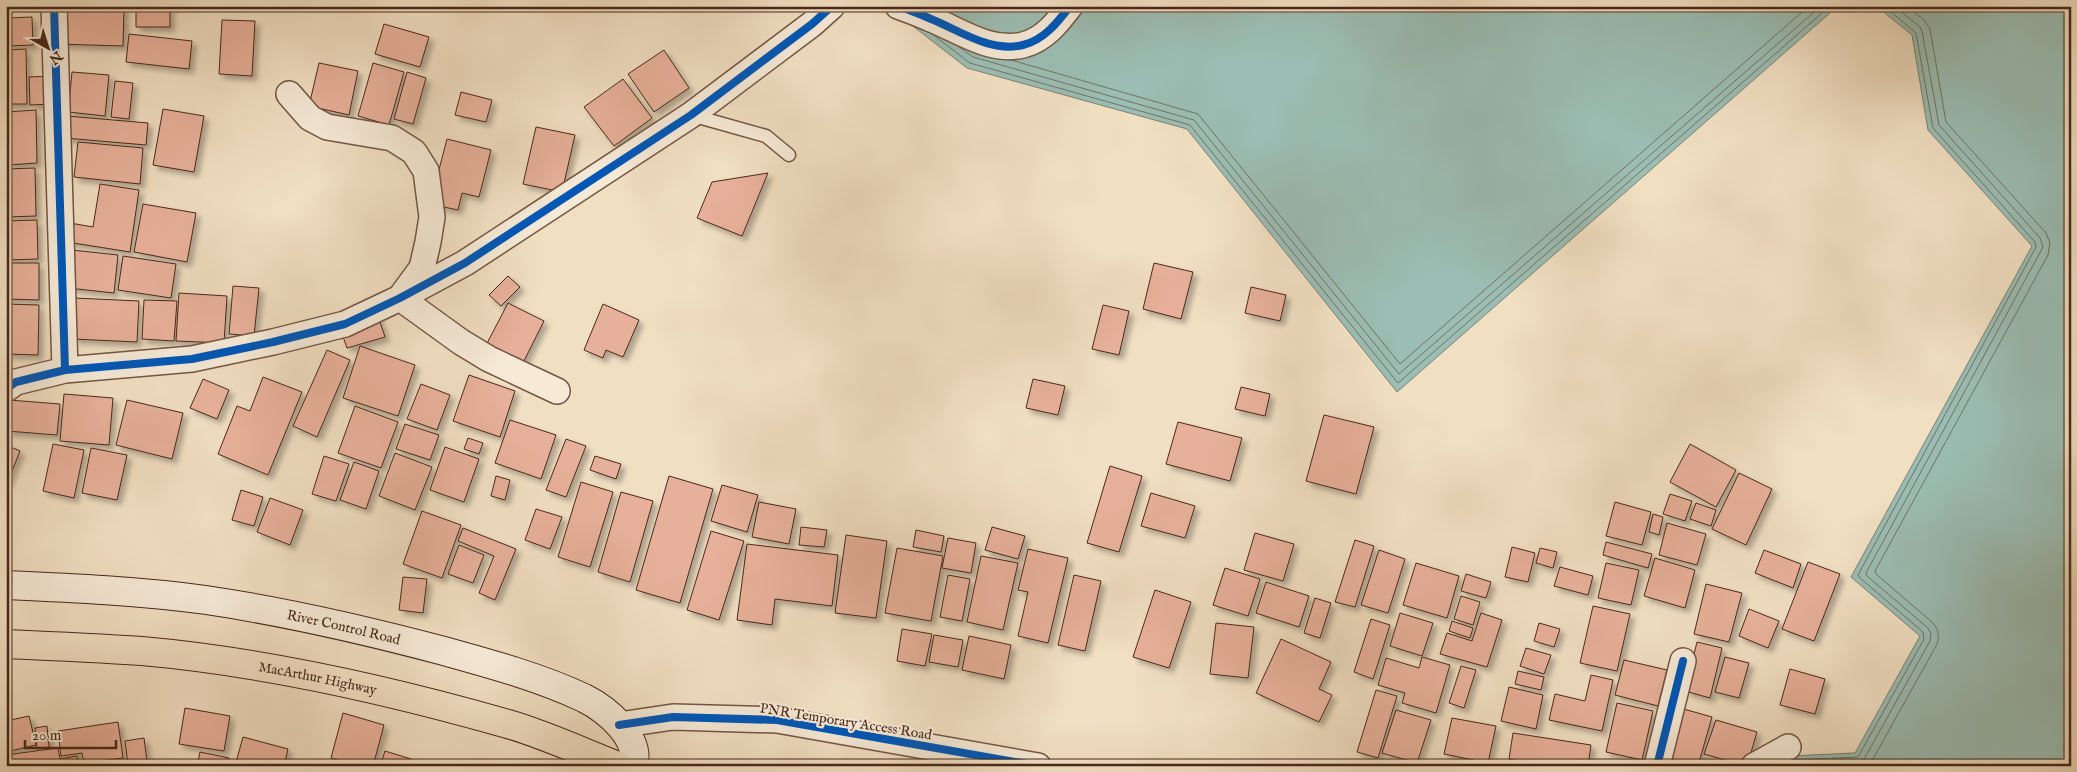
<svg xmlns="http://www.w3.org/2000/svg" width="2077" height="772" font-family="'IM FELL English',serif">
  <style>
    .water { fill: #9bbdb3; stroke: #7a8176 }
    .lines { fill: none; stroke-linecap: round; stroke-linejoin: round }
    .shore { stroke: #727266; stroke-width: 1 }
    .building { fill: #e7b09a; stroke: #49281a; filter: url(#shadow) }
    .lane-casing { stroke: #735644; stroke-width: 15 }
    .street-casing { stroke: #735644; stroke-width: 28 }
    .secondary-casing { stroke: #49281a; stroke-width: 30 }
    .highway-casing { stroke: #49281a; stroke-width: 30 }
    .lane { stroke: #f6ead7; stroke-width: 12 }
    .street { stroke: #f6ead7; stroke-width: 25 }
    .secondary { stroke: #f6ead7; stroke-width: 28 }
    .highway { stroke: #f1dfc2; stroke-width: 28 }
    .cycleway-casing { stroke: #f6ead7; stroke-width: 11 }
    .cycleway { stroke: #0057b8; stroke-width: 8 }
    .labels { text-anchor: middle; stroke-width: 4.5; stroke-linejoin: round; paint-order: stroke }
    .street-label { font-size: 14px; fill: #49281a; stroke: #f6ead7 }
  </style>
  <defs>
    <filter id="shadow"><feDropShadow dx="4.5" dy="4.5" stdDeviation="2.5" flood-color="#0004"/></filter>
  </defs>
  <rect width="100%" height="100%" fill="#f1dfc2"/>
  <filter id="stains"><feTurbulence type="fractalNoise" baseFrequency=".004" numOctaves="4"/><feColorMatrix values="0 0 0 0 .2 0 0 0 0 .09 0 0 0 0 .02 0 0 0 .5 -.17"/></filter>
  <radialGradient id="worn" r=".72"><stop offset=".6" stop-color="#630" stop-opacity="0"/><stop offset="1" stop-color="#630" stop-opacity=".3"/></radialGradient>
  <!-- water -->
  <path class="water" d="M887,6H1838L1397,392L1187,129L967,68Z
    M1876,6H2071V766H1783L1789,756L1855,753L1920,636L1851,577L2032,246L1928,130L1912,35Z"/>
  <g class="lines">
    <!-- shore -->
    <path class="shore" d="M932,34L970,63L1190,125L1398,383L1830,6
      M959,47L973,57L1194,120L1399,374L1821,6
      M1011,60L1198,114L1400,364L1809,6
      M1789,766L1793,760L1858,757L1924,639L1923,632L1859,577L1858,575L2036,247L2035,242L1933,128L1916,33L1884,6
      M1823,766L1855,765L1863,761L1930,641L1931,633L1928,628L1867,576L1866,573L2043,247L2040,238L1939,125L1922,31L1919,26L1894,6
      M1869,766L1936,646C1940,638 1939,630 1933,623L1876,574L1875,571L2048,255L2050,243L2046,233L1946,122L1930,29L1924,20L1906,6"/>
  </g>
  <!-- building -->
  <path class="building" d="M57,6H124L123,46L56,44Z
    M136,6H170V27H136Z
    M32,17L33,45L6,46V18Z
    M222,20L255,21L252,76L219,74Z
    M384,24L429,37L420,67L375,54Z
    M129,34L192,41L189,69L126,62Z
    M26,49L27,104H6V50Z
    M664,50L689,88L654,112L628,74Z
    M319,63L358,71L349,115L309,106Z
    M373,63L404,72L389,125L358,116Z
    M72,72L109,75L105,116L68,112Z
    M407,72L426,78L413,124L394,119Z
    M52,76L53,104L30,105L29,77Z
    M623,79L652,118L614,146L584,107Z
    M115,81L133,83L129,119L111,117Z
    M461,92L492,100L486,122L455,115Z
    M163,109L204,116L194,172L153,165Z
    M36,110L37,163L8,165L6,112Z
    M67,116L148,123L146,145L65,138Z
    M536,127L575,135L562,192L523,184Z
    M447,139L491,150L479,197L462,193L458,210L430,204Z
    M78,142L143,148L140,184L74,177Z
    M35,168L36,216L6,217V169Z
    M768,173L742,236L697,218L712,182Z
    M100,184L139,190L130,252L67,242L70,223L93,227Z
    M143,204L196,213L187,262L134,252Z
    M37,220L38,259L6,260V221Z
    M72,250L118,255L114,293L68,288Z
    M123,256L176,264L171,298L118,290Z
    M6,263H39V300L6,299Z
    M1154,263L1193,272L1181,319L1143,309Z
    M508,276L520,287L501,306L489,295Z
    M233,286L259,288L254,336L229,334Z
    M1251,287L1286,295L1280,321L1245,313Z
    M179,293L227,296L224,343L176,341Z
    M75,298L139,301L137,342L73,339Z
    M144,300L177,301L174,341L142,339Z
    M508,303L544,321L521,367L484,349Z
    M6,304L39,305L38,355L6,354Z
    M603,304L639,320L623,357L606,350L603,358L584,350Z
    M1103,305L1129,311L1119,355L1092,349Z
    M378,316L385,337L347,348L340,328Z
    M360,346L415,365L398,416L343,398Z
    M327,350L350,360L317,437L293,426Z
    M469,375L515,391L500,437L453,421Z
    M263,377L302,392L268,475L218,454L237,406L250,411Z
    M203,379L229,390L217,419L190,408Z
    M1033,379L1065,386L1058,415L1026,408Z
    M421,384L450,395L437,430L407,419Z
    M1241,387L1270,394L1265,416L1235,409Z
    M64,394L113,398L109,445L60,441Z
    M9,400L60,404L57,435L7,431Z
    M127,400L183,413L172,459L116,445Z
    M355,406L398,422L381,468L338,453Z
    M1324,415L1374,427L1356,494L1306,481Z
    M510,420L556,435L541,479L495,463Z
    M1178,422L1242,438L1230,481L1166,464Z
    M405,424L439,435L430,460L396,449Z
    M468,438L483,443L479,454L464,449Z
    M566,439L586,446L566,497L546,490Z
    M53,444L84,450L74,498L43,491Z
    M1690,444L1736,470L1716,507L1670,482Z
    M6,445L20,451L6,486Z
    M445,447L479,459L464,502L430,490Z
    M91,448L127,455L117,500L82,493Z
    M395,453L432,467L415,510L379,496Z
    M324,456L349,464L336,501L312,494Z
    M595,456L621,464L616,479L590,470Z
    M354,462L379,471L366,509L340,500Z
    M1110,466L1142,476L1119,552L1087,543Z
    M1739,473L1772,489L1746,545L1712,529Z
    M496,476L510,480L505,500L491,496Z
    M669,476L713,489L680,603L636,590Z
    M581,482L613,492L590,567L558,557Z
    M722,485L758,495L747,532L711,521Z
    M241,490L263,497L254,526L232,520Z
    M621,492L653,501L630,582L598,572Z
    M1151,493L1195,506L1185,538L1141,526Z
    M1670,494L1692,501L1685,521L1663,514Z
    M270,498L303,510L290,545L257,532Z
    M759,502L796,509L789,544L752,537Z
    M1615,502L1651,512L1642,545L1606,536Z
    M1696,503L1716,510L1711,526L1690,519Z
    M536,509L562,517L550,549L525,540Z
    M422,511L461,525L442,578L403,564Z
    M1653,514L1663,517L1659,535L1649,532Z
    M1667,523L1706,534L1697,565L1659,555Z
    M801,527L827,530L824,547L799,545Z
    M992,527L1025,536L1018,559L985,550Z
    M463,528L516,549L495,600L479,593L494,556L458,541Z
    M916,530L944,536L941,552L913,547Z
    M711,531L744,541L719,620L687,610Z
    M1255,533L1294,544L1283,581L1244,570Z
    M846,535L887,541L876,618L835,613Z
    M948,538L976,543L971,573L942,568Z
    M1355,540L1374,546L1355,607L1335,602Z
    M1606,542L1652,554L1648,568L1603,555Z
    M747,544L838,555L832,606L775,599L772,625L737,620Z
    M459,545L484,555L473,583L448,574Z
    M1512,547L1535,553L1528,582L1505,577Z
    M897,548L943,556L931,621L885,613Z
    M1540,548L1557,552L1553,568L1536,563Z
    M1028,549L1068,558L1048,643L1018,636L1028,592L1018,590Z
    M1379,550L1405,559L1388,613L1361,605Z
    M1764,550L1801,564L1793,588L1755,573Z
    M981,556L1018,563L1003,630L967,622Z
    M1655,558L1695,570L1685,608L1644,596Z
    M1808,562L1840,574L1814,641L1782,629Z
    M1416,563L1459,576L1447,618L1403,605Z
    M1606,563L1639,570L1631,605L1598,598Z
    M1560,567L1593,576L1588,595L1554,586Z
    M1225,568L1260,579L1248,616L1213,605Z
    M1466,574L1491,582L1486,598L1461,591Z
    M948,575L970,579L962,621L940,617Z
    M1074,575L1101,581L1085,651L1058,645Z
    M403,577L427,579L423,613L399,610Z
    M1266,582L1309,596L1299,627L1256,613Z
    M1706,584L1742,593L1729,642L1694,634Z
    M1155,590L1191,602L1169,668L1133,657Z
    M1461,596L1480,602L1473,625L1454,619Z
    M1315,598L1331,603L1320,638L1304,633Z
    M1593,606L1630,614L1617,671L1580,663Z
    M1749,609L1779,621L1768,648L1739,636Z
    M1400,613L1433,623L1422,656L1390,646Z
    M1481,613L1502,620L1487,667L1440,654L1447,633L1472,641Z
    M1371,619L1390,625L1373,679L1354,672Z
    M1452,621L1473,628L1470,638L1449,631Z
    M1216,623L1254,627L1248,678L1210,674Z
    M1539,623L1560,629L1554,647L1534,641Z
    M902,629L932,634L925,666L897,661Z
    M934,635L963,640L958,667L929,662Z
    M969,636L1011,645L1004,679L962,670Z
    M1281,639L1331,662L1319,689L1332,695L1319,722L1256,693Z
    M1697,642L1722,648L1710,698L1685,691Z
    M1526,648L1551,655L1544,674L1520,666Z
    M1422,657L1450,665L1436,713L1402,703L1405,693L1378,685L1386,658L1419,668Z
    M1725,657L1749,663L1739,698L1715,692Z
    M1624,660L1667,670L1658,706L1615,695Z
    M1461,666L1476,670L1464,708L1449,703Z
    M1790,669L1825,679L1815,714L1780,705Z
    M1518,671L1544,677L1541,690L1515,684Z
    M1591,675L1613,680L1602,731L1549,720L1555,694L1585,701Z
    M1509,687L1543,695L1536,729L1501,721Z
    M1376,690L1397,696L1378,758L1357,752Z
    M1617,703L1653,711L1642,760L1606,752Z
    M185,708L230,716L224,751L179,744Z
    M1680,708L1712,717L1698,766H1682L1664,761Z
    M1396,710L1431,720L1417,763L1382,753Z
    M343,713L384,725L373,766H359L331,758Z
    M29,716L36,745L6,752V721Z
    M1452,718L1496,726L1488,763L1444,754Z
    M1716,720L1757,732L1747,766L1704,754Z
    M118,722L123,758L84,763L82,753L61,756L58,731Z
    M47,726L49,747L37,749L35,728Z
    M1513,733L1591,745L1588,766H1553L1509,759Z
    M243,737L288,749L284,766H235Z
    M144,738L147,762L128,764L125,741Z
    M58,748L60,759L77,756L78,766H6V755Z
    M385,751L411,759L408,766H380Z
    M200,752L229,758L227,766H197Z"/>
  <g class="lines">
    <defs>
      <path id="lane" d="M691,115L766,136L789,155"/>
      <path id="street" d="M54,6L65,370
        M898,6C909,10 920,14 931,19C959,30 990,53 1023,45C1044,40 1058,22 1070,6
        M289,94L310,118L327,127L392,138L414,152L426,171L432,217L428,242L422,268L400,298L461,342L489,359L557,391
        M6,389L16,382L65,370L192,359L273,342L345,324L400,298L465,263L691,115L812,24L832,6
        M619,725L673,717L777,720L1038,766
        M1657,766L1683,661
        M1754,766L1788,747"/>
      <g id="secondary">
        <path id="s1" d="M6,585C73,588 140,591 206,600C287,612 365,630 444,651C491,664 539,677 584,698C606,709 642,738 633,766"/>
      </g>
      <g id="highway">
        <path id="s2" d="M6,644C52,646 97,648 142,651C266,662 389,690 508,724C546,735 582,752 618,766"/>
      </g>
    </defs>
    <!-- lane casing -->
    <use href="#lane" class="lane-casing"/>
    <!-- street casing -->
    <use href="#street" class="street-casing"/>
    <!-- secondary casing -->
    <use href="#secondary" class="secondary-casing"/>
    <!-- highway casing -->
    <use href="#highway" class="highway-casing"/>
    <!-- lane -->
    <use href="#lane" class="lane"/>
    <!-- street -->
    <use href="#street" class="street"/>
    <!-- secondary -->
    <use href="#secondary" class="secondary"/>
    <!-- highway -->
    <use href="#highway" class="highway"/>
    <defs>
      <path id="cycleway" d="M54,6L65,370
        M898,6C909,10 920,14 931,19C959,30 990,53 1023,45C1044,40 1058,22 1070,6
        M6,389L16,382L65,370L192,359L273,342L345,324L400,298L465,263L691,115L812,24L832,6
        M619,725L673,717L777,720L1038,766
        M1657,766L1683,661"/>
    </defs>
    <!-- cycleway casing -->
    <use href="#cycleway" class="cycleway-casing"/>
    <!-- cycleway -->
    <use href="#cycleway" class="cycleway"/>
  </g>
  <g class="labels">
    <!-- street labels -->
    <g class="street-label">
      <text dy="5" stroke="none"><textPath href="#s1" startOffset="341">River Control Road</textPath></text>
      <text dy="5" stroke="none"><textPath href="#s2" startOffset="314">MacArthur Highway</textPath></text>
      <text transform="translate(846 721) rotate(9)" y="5">PNR Temporary Access Road</text>
    </g>
  </g>
  <!-- margin -->
  <rect width="2077" height="772" fill="none" stroke="#f1dfc2" stroke-width="25"/>
  <rect x="8" y="8" width="2062" height="757" fill="none" stroke="#49281a" stroke-width="2.5"/>
  <rect x="12" y="12" width="2052" height="747" fill="none" stroke="#49281a"/>
  <!-- north arrow -->
  <g transform="translate(48 48) rotate(141)" stroke="#f6ead7" stroke-width="4" paint-order="stroke">
  <path d="M0-4L9 19L0 12L-9 19Z" fill="#49281a"/>
  <text y="-8" font-size="14" font-weight="bold" text-anchor="middle" fill="#49281a">N</text>
  </g>
  <!-- scale -->
  <path d="M25 740v8h91v-8" fill="none" stroke="#49281a" stroke-width="2.5"/>
  <text x="32" y="740" font-size="15" fill="#49281a" stroke="#f6ead7" stroke-width="4" paint-order="stroke">20 m</text>
  <rect width="100%" height="100%" filter="url(#stains)"/>
  <rect width="100%" height="100%" fill="url(#worn)"/>
</svg>
